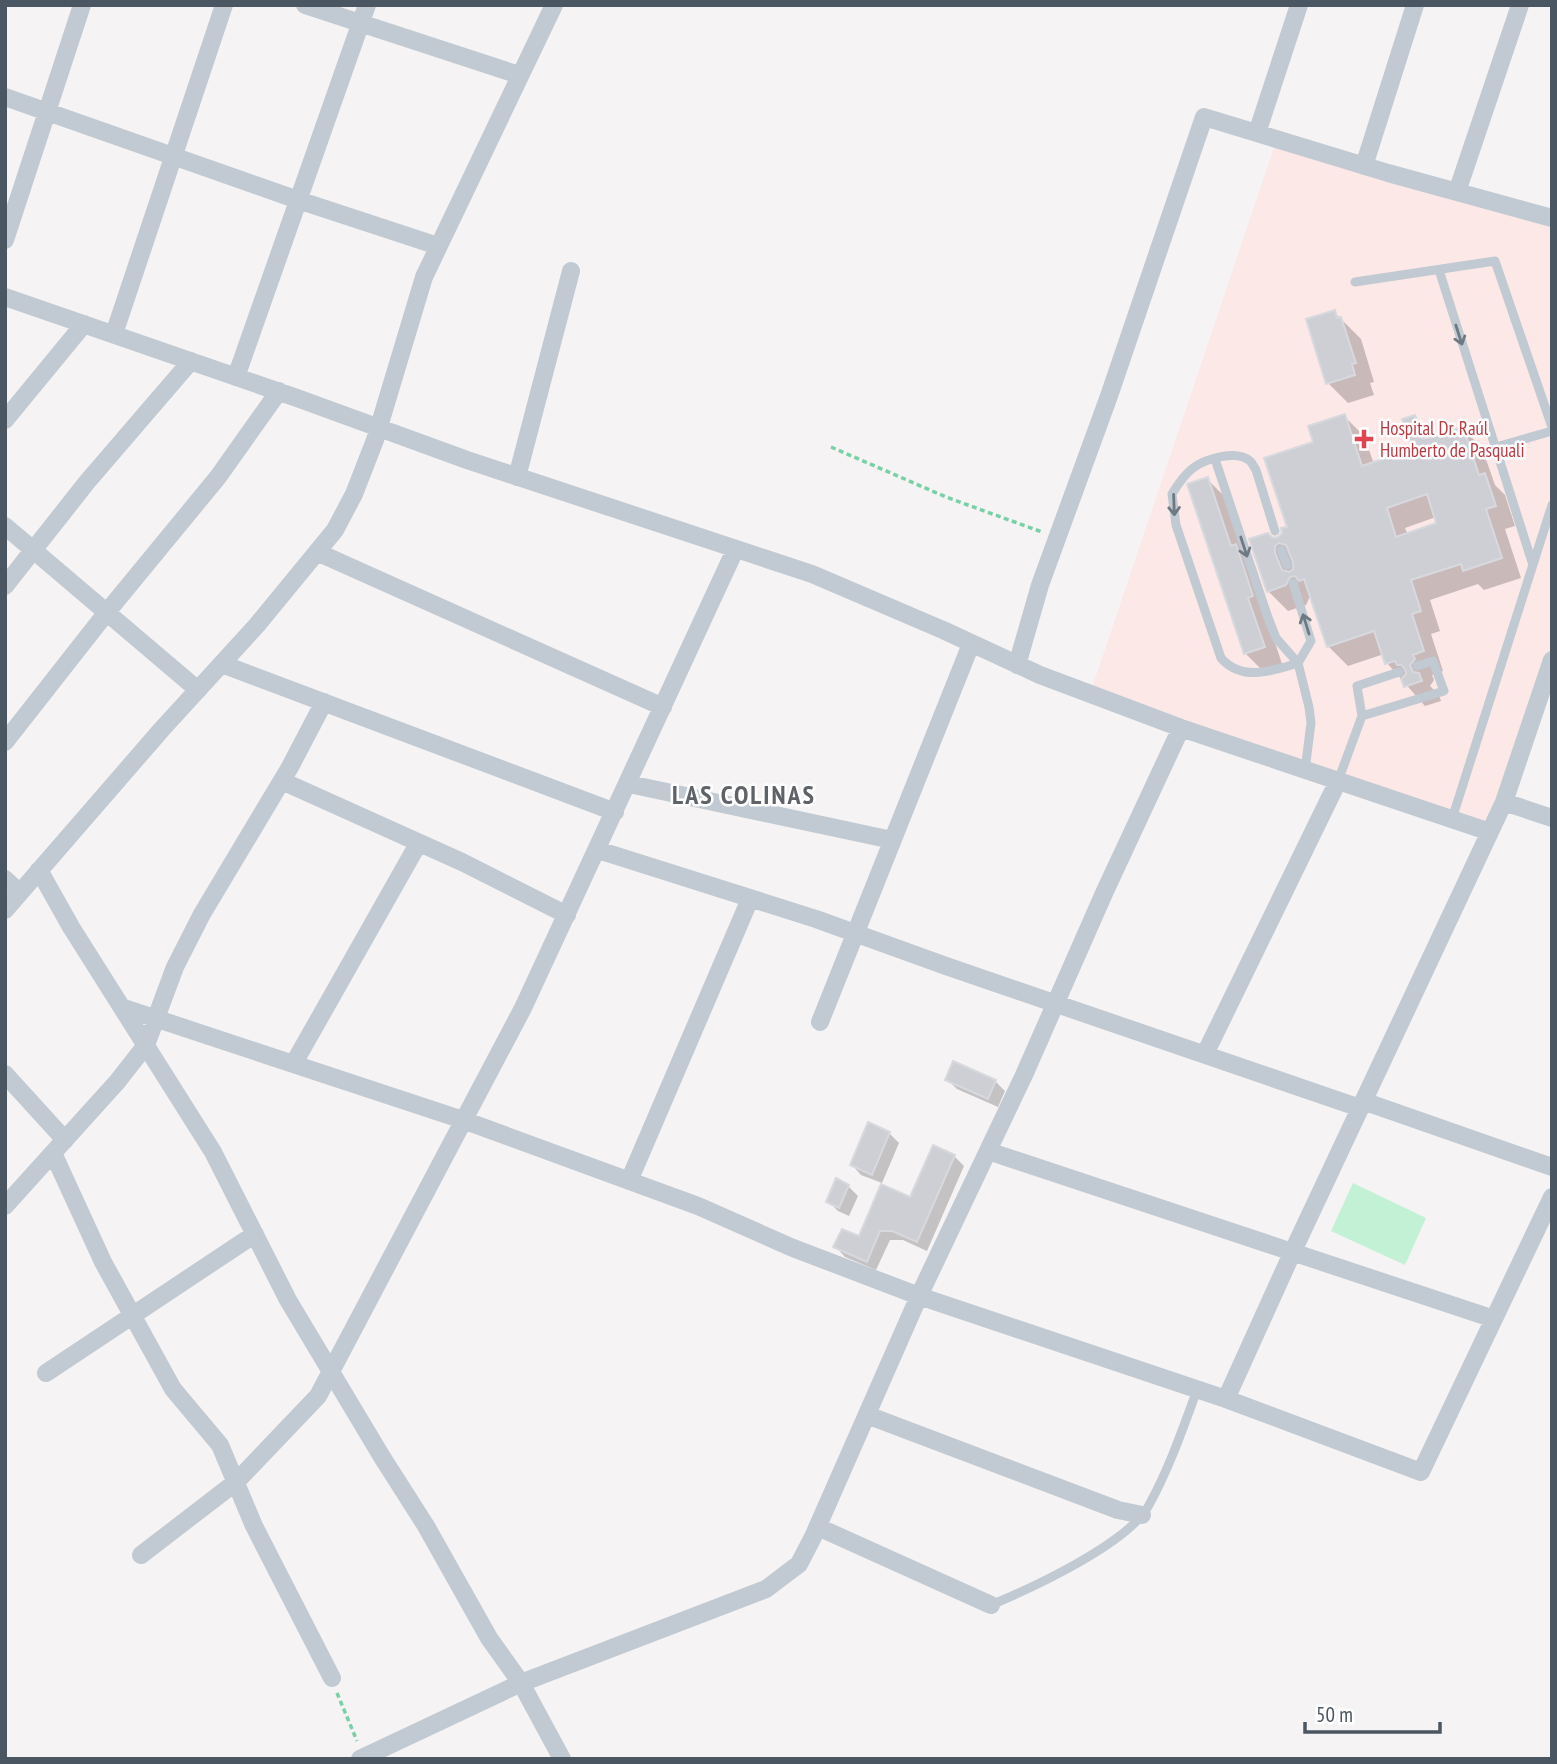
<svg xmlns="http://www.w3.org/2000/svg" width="1557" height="1764" font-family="'PT Sans Narrow',sans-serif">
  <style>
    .medical { fill: #fce8e6 }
    .green { fill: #c3f1d5 }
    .shadow { fill: #0003; fill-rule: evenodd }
    .building { fill: #cdcfd5; stroke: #d7d9de; stroke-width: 2; fill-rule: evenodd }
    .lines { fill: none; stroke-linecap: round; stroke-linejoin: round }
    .path { stroke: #7ad0a6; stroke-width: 3.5; stroke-dasharray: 5 3.5; stroke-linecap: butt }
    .lane { stroke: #c1cad2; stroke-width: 9 }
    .street { stroke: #c1cad2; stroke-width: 18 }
    .oneway { stroke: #6e7983 }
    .health-dot { fill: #e0444e; stroke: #fff; stroke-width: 2.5 }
    .labels { text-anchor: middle; stroke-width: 5; stroke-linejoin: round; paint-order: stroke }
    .health-label { font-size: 19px; fill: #be3a42; stroke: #fff; text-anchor: start }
    .district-label { font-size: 26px; font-weight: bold; letter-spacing: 2px; fill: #5f6368; stroke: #fff }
  </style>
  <rect width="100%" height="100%" fill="#f5f3f3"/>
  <!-- medical -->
  <path class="medical" d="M1277,139L1552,218V660L1490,832L1090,694Z"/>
  <!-- green -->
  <path class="green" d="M1353,1183L1426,1218L1405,1265L1331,1231Z"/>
  <!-- shadow -->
  <path class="shadow" d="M1334,312L1361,339L1374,382L1370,383L1374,395L1348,403L1328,383Z
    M1344,416L1364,436L1374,464L1415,450V417L1435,437L1462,428L1482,448L1495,485L1505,495L1515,526L1505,529L1521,578L1484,590L1478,584L1430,600L1440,631L1431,634L1443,671L1432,675L1434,680L1430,686L1439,695L1441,701L1425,706L1387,663L1384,654L1348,666L1328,646L1311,594L1306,605L1288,611L1268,591L1272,539H1279L1289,528L1315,443ZM1436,517L1438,524L1408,535L1405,528Z
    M1207,479L1227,499L1247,557L1255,566L1272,616L1267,618L1283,667L1265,673L1245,653Z
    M947,1079L995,1081L1005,1091L998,1107L957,1089Z
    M889,1133L899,1143L882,1183L861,1175L852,1165Z
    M954,1156L964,1166L927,1251L903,1240H890L876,1270L845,1257L836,1247L860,1238L911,1200Z
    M848,1186L858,1196L849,1216L838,1211L828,1201Z"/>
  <!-- building -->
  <path class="building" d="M1335,310L1337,318L1341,317L1356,363L1352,364L1355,375L1326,384L1306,319Z
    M1345,414L1362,466L1412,449L1402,419L1415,415L1423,439L1463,426L1479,475L1485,473L1496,506L1486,509L1502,558L1463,571L1461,564L1411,580L1421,611L1412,614L1424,651L1413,655L1415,659L1410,665L1413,672L1419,673L1422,681L1404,687L1401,679L1406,674L1405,669L1401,665H1397L1395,661L1385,664L1374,631L1327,647L1304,579L1299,581L1295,576L1290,577L1286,585L1267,592L1249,539L1268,533L1273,538L1278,537L1282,533L1281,528L1287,527L1264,458L1313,442L1308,426ZM1427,494L1436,523L1396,537L1387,508ZM1279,543L1286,545L1293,562V569L1289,572L1282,570L1275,553V546Z
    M1208,477L1231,546L1236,544L1253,596L1248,598L1265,647L1244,654L1187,484Z
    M953,1061L996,1080L988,1099L945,1080Z
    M868,1122L890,1132L872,1175L850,1165Z
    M933,1145L955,1155L917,1242L892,1231H880L867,1262L833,1247L842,1229L859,1236L881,1184L910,1197Z
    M836,1178L849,1185L839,1208L826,1202Z"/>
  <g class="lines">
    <!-- path -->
    <path class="path" d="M831,447L946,497L1042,532
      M337,1693L357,1741"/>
    <!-- lane -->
    <path class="lane" d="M1439,270L1532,562
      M1355,282L1495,261L1552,427
      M1496,447L1552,431
      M1215,459L1267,615L1276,638L1298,663L1309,707L1311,723L1305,770
      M1275,531L1256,470C1255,469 1251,461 1250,461C1237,449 1205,459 1193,468C1184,475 1178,484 1172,494L1176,525L1221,658C1242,682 1272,671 1298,663L1311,641L1293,583
      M1281,550L1287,565
      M1362,716L1444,691L1433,661L1417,666
      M1338,781L1362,716L1357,686L1399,672
      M1452,819L1552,505
      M991,1605C1032,1588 1129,1543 1149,1505C1169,1469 1183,1428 1197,1390"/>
    <!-- street -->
    <path class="street" d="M305,5L519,75
      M5,97L298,200L438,246
      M1257,133L1299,5
      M1364,166L1415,5
      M1457,192L1520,5
      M5,240L82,5
      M5,297L297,398L467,460L812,574L943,630L1040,675L1181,728L1490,832
      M114,334L224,5
      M236,377L367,5
      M5,420L84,324
      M517,477L571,271
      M5,526L198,690
      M319,553L663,707
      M5,586L87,482L191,361
      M222,664L615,812
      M1017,665L1040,585L1109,396L1204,117L1388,173L1552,218
      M5,742L107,612L218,477L279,391
      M282,781L462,862L567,915
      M629,784L892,840
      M1504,802L1552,818
      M598,850L816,919L946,966L1360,1108
      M39,870L71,927L213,1152L288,1300L382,1457L426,1526L489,1638L521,1683L562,1759
      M5,879L20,893
      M5,910L162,729L257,625L335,530L354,494L375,440L424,277L554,5
      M124,1008L463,1120L698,1206L793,1248L919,1296L1226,1399L1421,1472L1552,1197
      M820,1022L971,644
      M1205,1054L1338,781
      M294,1063L418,844
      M5,1074L65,1140
      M1363,1101L1552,1167
      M988,1151L1494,1319
      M53,1153L103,1262L173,1389L220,1445L254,1526L332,1678
      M629,1181L750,899
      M5,1206L117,1082L146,1045L175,967L202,914L290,767L324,702
      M46,1373L255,1234
      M1226,1399L1293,1251L1504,802L1552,660
      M867,1415L1118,1510L1142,1515
      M818,1527L991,1605
      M141,1555L236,1482L318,1396L523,1008L735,550
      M360,1759L521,1683L766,1589L799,1564L813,1537L919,1296L1024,1075L1105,891L1181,728"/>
  </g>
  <!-- one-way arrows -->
  <defs><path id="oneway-shaft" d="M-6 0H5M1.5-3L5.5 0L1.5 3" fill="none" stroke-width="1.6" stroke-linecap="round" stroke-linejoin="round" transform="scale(1.75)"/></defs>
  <g class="oneway">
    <use href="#oneway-shaft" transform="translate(1459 335) rotate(72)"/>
    <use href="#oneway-shaft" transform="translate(1174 505) rotate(88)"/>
    <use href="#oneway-shaft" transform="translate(1244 547) rotate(72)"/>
    <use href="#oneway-shaft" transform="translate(1306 624) rotate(-107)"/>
  </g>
  <!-- markers -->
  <path class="health-dot" d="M1360.5 428.5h7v7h7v7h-7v7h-7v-7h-7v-7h7z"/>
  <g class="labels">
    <!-- health labels -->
    <g class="health-label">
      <text x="1380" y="435">Hospital Dr. Raúl<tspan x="1380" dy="22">Humberto de Pasquali</tspan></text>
    </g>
    <!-- district labels -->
    <g class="district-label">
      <text x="744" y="804">LAS COLINAS</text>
    </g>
  </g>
  <!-- border -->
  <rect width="1557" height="1764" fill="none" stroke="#4a5661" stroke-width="14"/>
  <!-- scale -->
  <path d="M1305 1722v10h135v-10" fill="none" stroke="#4a5661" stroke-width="3.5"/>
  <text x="1316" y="1722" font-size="21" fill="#4a5661" stroke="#ffffff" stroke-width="5" paint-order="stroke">50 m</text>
</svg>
